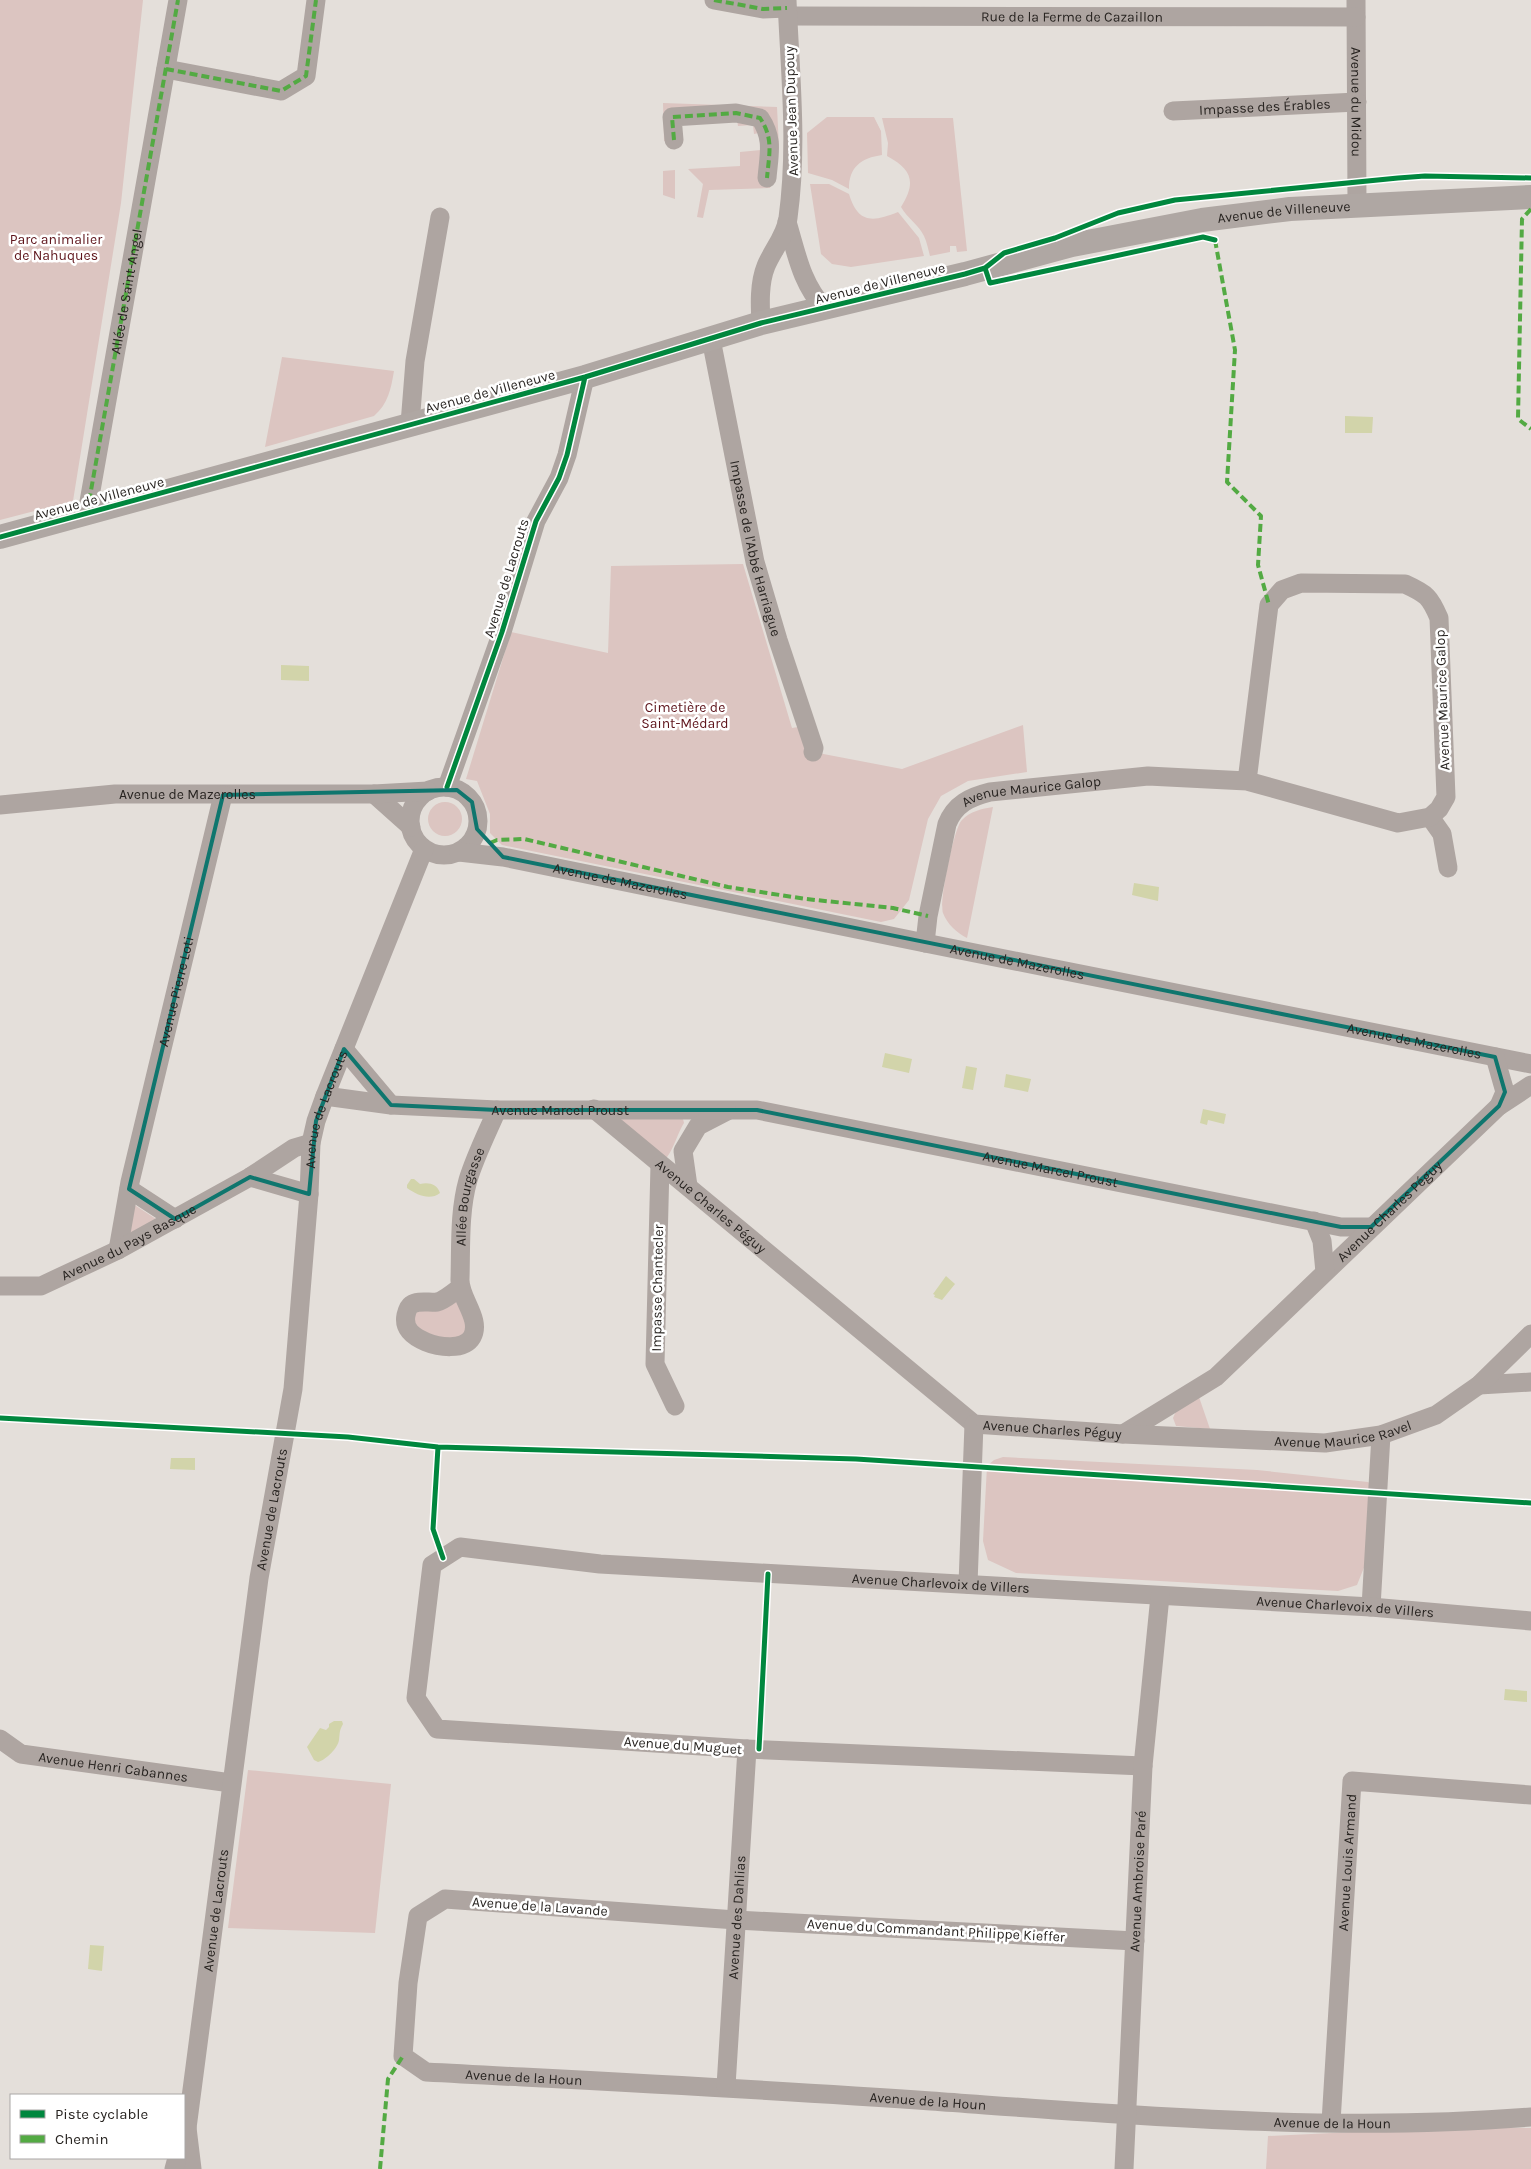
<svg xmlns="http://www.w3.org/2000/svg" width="1531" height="2169" font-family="Karla,sans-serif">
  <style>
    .green { fill: #dcc5c1 }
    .water { fill: #d2d4aa }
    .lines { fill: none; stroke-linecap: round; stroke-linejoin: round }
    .minor { stroke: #aea5a1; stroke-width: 19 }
    .major { stroke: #afa7a3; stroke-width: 24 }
    .quiet { stroke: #53aa43; stroke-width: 4; stroke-dasharray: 8 4; stroke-linecap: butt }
    .cycleway-casing { stroke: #fff; stroke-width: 8 }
    .cycleway { stroke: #00873e; stroke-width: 5 }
    .marked { fill: none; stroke: #0f766e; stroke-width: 4; stroke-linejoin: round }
    .labels { text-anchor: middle; stroke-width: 5; stroke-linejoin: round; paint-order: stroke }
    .street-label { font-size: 14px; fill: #282421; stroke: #fff }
    .park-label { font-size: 14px; fill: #5d131a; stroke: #fff }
  </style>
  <rect width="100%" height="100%" fill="#e4dfda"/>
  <!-- green -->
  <path class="green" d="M0,0H143L121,203L73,501L0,520Z
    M663,103L777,107L779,147L770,188L709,190L703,218L697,217L703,184L688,169L740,166V152L761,150L759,133L754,134L753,125L738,126L737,120L681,124L674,140L664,141Z
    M827,117H874L881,131L882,155C861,158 849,167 849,189L832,180L808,173L807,133Z
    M882,118H953L967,251L957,252L956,246H950V252L930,256C928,249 927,242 924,236C918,224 908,219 901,207C916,183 913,170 887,156L888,143Z
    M675,170V199L663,195V171Z
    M829,184L849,194C858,224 873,222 898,212L919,238L924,256L851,267L832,264L821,254L810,184Z
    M282,357L394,371C391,389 388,404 374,416L265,447Z
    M743,564L792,728L804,726L813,752L902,769L1023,725L1027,772L968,781L941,796L928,819L909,900L894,919L881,922L502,845L490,833V814L477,781L466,779L511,632L608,653L611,566Z
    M428 819a17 17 0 1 1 34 0a17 17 0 1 1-34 0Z
    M993,807L967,938C957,933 947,924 943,913C939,902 954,827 962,820C970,811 982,809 993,807Z
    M619,1117L683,1119L684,1123C678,1132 672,1154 665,1159L618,1121Z
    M133,1204L156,1219L128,1235Z
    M456,1297L469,1325L460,1340L425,1338L410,1326V1315Z
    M1199,1397L1210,1429L1176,1426L1173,1418L1177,1409Z
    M1003,1457L1257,1470L1368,1482L1372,1485L1367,1560L1357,1585L1338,1591L1016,1573L988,1560L983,1541L987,1466L994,1460Z
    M248,1770L391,1784L375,1933L228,1928Z
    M1457,2127L1531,2128V2169H1266L1268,2136Z"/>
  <!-- water -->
  <path class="water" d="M1345,416L1373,417L1372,433H1345Z
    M281,665L309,666V681L281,680Z
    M1134,883L1159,887L1158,901L1132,895Z
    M885,1053L912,1059L909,1073L882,1067Z
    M966,1066L977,1068L973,1090L962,1088Z
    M1006,1074L1031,1079L1028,1092L1004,1087Z
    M1203,1109L1226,1114L1224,1124L1208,1120L1207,1125L1200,1123Z
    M411,1179H414L420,1184C429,1182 437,1184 440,1193C430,1201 417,1195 407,1188V1185Z
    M946,1276L955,1284L942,1300L934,1297L935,1295L933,1294Z
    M171,1458H195V1470L170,1469Z
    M1505,1689L1527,1691V1702L1504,1700Z
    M334,1721H342L343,1724C339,1731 340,1733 339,1740C338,1748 326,1760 318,1762L314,1760L307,1747L320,1728L326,1730L329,1727V1724Z
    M90,1945L104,1946L102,1971L88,1969Z"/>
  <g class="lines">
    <!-- minor -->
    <g class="minor">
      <path d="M714,0L763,9L787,8"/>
      <path id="s1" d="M1356,0L1357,204"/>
      <path id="s2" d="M788,16L1356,17"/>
      <path d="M166,69L281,91L306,76L316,0"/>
      <path id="s3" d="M1173,111L1357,102"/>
      <path d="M674,140L672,117L736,113L760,118C774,139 769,154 767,178"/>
      <path d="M787,222C797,255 801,282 824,308"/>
      <path d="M761,323C760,305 759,283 766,266C772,251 786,235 788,218C798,145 790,73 787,0"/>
      <path id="s4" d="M711,339L755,562L778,640L814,748L813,752"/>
      <path d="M410,424L415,361L440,217"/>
      <path d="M87,513L178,0"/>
      <path d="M447,787L502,632L536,521L559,478L567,455L585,377"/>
      <circle cx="444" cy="821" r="34"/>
      <path d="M374,794L411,827"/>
      <path id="s5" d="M0,805L115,794H374L428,791"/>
      <path d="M1430,817L1442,834L1448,868"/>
      <path id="s6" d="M459,852L503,857L925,943L1531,1064"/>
      <path id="s7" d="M925,943L928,916L947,824C955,804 970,797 990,792L1148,776L1247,781L1398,823L1430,817L1439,809L1446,797L1439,618C1430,597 1427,594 1405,584L1301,583L1282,590L1269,605L1247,781"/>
      <path d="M344,1049L391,1105"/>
      <path d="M1495,1057L1505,1092L1499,1106"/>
      <path id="s8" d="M325,1096L391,1105L497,1110H757L1341,1227H1371"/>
      <path id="s9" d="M594,1109L974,1424L1123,1434L1216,1377L1499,1106L1531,1085"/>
      <path d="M660,1165L655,1364L675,1406"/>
      <path d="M250,1177L309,1194"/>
      <path d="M688,1186L683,1151L698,1126L727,1111"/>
      <path d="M129,1189L175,1219"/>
      <path d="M1314,1221L1322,1241L1325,1272"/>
      <path id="s10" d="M118,1250L130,1182L223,795"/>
      <path id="s11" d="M0,1286H41L118,1250L250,1177L294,1148L311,1143"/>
      <path id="s12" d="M460,1288C453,1292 445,1300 437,1302C429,1303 418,1300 411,1305C408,1307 407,1311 406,1315C403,1330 414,1337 426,1342C438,1347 464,1351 472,1337C482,1319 459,1298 460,1279C461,1247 459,1212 468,1180C475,1157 487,1133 497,1110"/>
      <path d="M1479,1385L1531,1382"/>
      <path id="s13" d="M1123,1434L1325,1443L1381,1435L1436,1415L1479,1385L1531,1334"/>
      <path d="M968,1584L974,1424"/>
      <path d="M1371,1607L1381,1435"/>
      <path id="s14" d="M0,1739L21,1754L231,1783"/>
      <path id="s15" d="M1143,1766L747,1749L437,1729L416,1698L432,1565L460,1547L600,1564L1371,1607L1531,1621"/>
      <path id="s16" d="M1135,1941L736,1920L445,1899L418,1916L408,1983L403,2056L426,2072C595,2081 763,2089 931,2101C1128,2115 1334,2133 1531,2117"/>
      <path id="s17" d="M726,2086L747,1749"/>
      <path id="s18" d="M1331,2122L1352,1781L1531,1795"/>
      <path d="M187,2128L192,2169"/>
      <path id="s19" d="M184,2138L187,2128L259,1578L293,1389L309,1194L311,1143L316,1121L325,1096L424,849"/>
      <path d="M174,2169L177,2158"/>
      <path id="s20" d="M1124,2169L1143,1766L1160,1596"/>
    </g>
    <!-- major -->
    <path class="major" id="s21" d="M0,537L585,377L761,323L965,274L1072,245L1202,220L1290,209L1531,197"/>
    <!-- quiet -->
    <g class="quiet">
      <path d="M714,0L763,9L787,8"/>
      <path d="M166,69L281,91L306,76L316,0"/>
      <path d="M674,140L672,117L736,113L760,118C774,139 769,154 767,178"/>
      <path d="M1531,209L1522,219L1518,419L1531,429"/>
      <path d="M1215,240L1235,350L1227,482L1261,516L1258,565L1269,605"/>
      <path id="s22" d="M87,513L178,0"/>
      <path d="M490,843L497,840L524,839L728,887L806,899L893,908L928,916"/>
      <path d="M380,2169L388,2079L403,2056"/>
    </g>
    <defs>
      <path id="cycleway" d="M985,268L990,283L1203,237L1215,240
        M0,537L585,377L761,323L965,274L985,268L1004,253L1055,238L1118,213L1175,200L1398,178L1425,176L1531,178
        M447,787L502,632L536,521L559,478L567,455L585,377
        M0,1418L348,1437L438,1447L856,1459L1531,1503
        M438,1447L433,1529L443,1558
        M759,1749L768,1574"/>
    </defs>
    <!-- cycleway casing -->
    <use href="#cycleway" class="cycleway-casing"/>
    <!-- cycleway -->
    <use href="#cycleway" class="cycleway"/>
  </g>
  <!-- marked area -->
  <path class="marked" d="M457,790L472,802L477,829L503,857L1495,1057L1505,1092L1499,1106L1371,1227H1341L757,1110H497L391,1105L344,1049L316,1121L309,1194L250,1177L175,1219L129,1189L223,795Z"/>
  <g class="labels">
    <!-- street labels -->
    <g class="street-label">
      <text dy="5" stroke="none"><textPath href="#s2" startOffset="284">Rue de la Ferme de Cazaillon</textPath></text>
      <text dy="5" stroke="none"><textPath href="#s1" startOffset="102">Avenue du Midou</textPath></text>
      <text dy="5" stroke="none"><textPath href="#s3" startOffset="92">Impasse des Érables</textPath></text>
      <text transform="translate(791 111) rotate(-92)" y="5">Avenue Jean Dupouy</text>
      <text dy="5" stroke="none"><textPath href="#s21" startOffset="1326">Avenue de Villeneuve</textPath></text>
      <text transform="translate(880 283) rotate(-14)" y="5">Avenue de Villeneuve</text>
      <text dy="5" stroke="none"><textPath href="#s22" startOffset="225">Allée de Saint-Angel</textPath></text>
      <text transform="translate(490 391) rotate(-15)" y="5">Avenue de Villeneuve</text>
      <text transform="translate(99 498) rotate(-15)" y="5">Avenue de Villeneuve</text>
      <text dy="5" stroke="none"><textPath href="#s4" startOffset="214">Impasse de l'Abbé Harriague</textPath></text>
      <text transform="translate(506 578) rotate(-73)" y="5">Avenue de Lacrouts</text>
      <text transform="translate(1442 700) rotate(-92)" y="5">Avenue Maurice Galop</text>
      <text dy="5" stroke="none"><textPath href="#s7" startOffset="218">Avenue Maurice Galop</textPath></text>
      <text dy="5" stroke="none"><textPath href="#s5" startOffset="188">Avenue de Mazerolles</textPath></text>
      <text dy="5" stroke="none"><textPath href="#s6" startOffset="164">Avenue de Mazerolles</textPath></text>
      <text dy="5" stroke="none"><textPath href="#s6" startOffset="569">Avenue de Mazerolles</textPath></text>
      <text dy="5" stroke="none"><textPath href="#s10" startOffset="265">Avenue Pierre Loti</textPath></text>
      <text dy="5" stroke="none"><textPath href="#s6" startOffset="974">Avenue de Mazerolles</textPath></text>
      <text dy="5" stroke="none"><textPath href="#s8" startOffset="236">Avenue Marcel Proust</textPath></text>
      <text dy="5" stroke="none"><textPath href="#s19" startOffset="1040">Avenue de Lacrouts</textPath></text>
      <text dy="5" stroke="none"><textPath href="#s8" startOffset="732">Avenue Marcel Proust</textPath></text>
      <text dy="5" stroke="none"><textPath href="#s12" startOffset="296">Allée Bourgasse</textPath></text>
      <text dy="5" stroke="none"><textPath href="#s9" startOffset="152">Avenue Charles Péguy</textPath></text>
      <text dy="5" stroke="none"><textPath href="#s9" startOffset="992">Avenue Charles Péguy</textPath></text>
      <text dy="5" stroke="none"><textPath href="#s11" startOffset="139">Avenue du Pays Basque</textPath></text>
      <text transform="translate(657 1288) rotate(-89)" y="5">Impasse Chantecler</text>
      <text dy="5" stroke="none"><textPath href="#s9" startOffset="572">Avenue Charles Péguy</textPath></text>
      <text dy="5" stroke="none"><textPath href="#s13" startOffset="221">Avenue Maurice Ravel</textPath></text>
      <text dy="5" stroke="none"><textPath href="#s19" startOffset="635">Avenue de Lacrouts</textPath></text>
      <text dy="5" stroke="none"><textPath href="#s15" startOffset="1394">Avenue Charlevoix de Villers</textPath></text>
      <text dy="5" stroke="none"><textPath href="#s15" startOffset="1799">Avenue Charlevoix de Villers</textPath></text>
      <text transform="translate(683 1745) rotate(4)" y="5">Avenue du Muguet</text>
      <text dy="5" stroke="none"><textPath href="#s14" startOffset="119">Avenue Henri Cabannes</textPath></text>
      <text dy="5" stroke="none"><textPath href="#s18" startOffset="260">Avenue Louis Armand</textPath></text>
      <text dy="5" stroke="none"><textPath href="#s20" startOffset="288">Avenue Ambroise Paré</textPath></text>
      <text transform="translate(540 1906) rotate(4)" y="5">Avenue de la Lavande</text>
      <text dy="5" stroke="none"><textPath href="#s19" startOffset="230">Avenue de Lacrouts</textPath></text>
      <text dy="5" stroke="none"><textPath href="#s17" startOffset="169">Avenue des Dahlias</textPath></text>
      <text transform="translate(936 1930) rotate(3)" y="5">Avenue du Commandant Philippe Kieffer</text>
      <text dy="5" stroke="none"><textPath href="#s16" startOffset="990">Avenue de la Houn</textPath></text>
      <text dy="5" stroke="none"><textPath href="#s16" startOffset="1395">Avenue de la Houn</textPath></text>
      <text dy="5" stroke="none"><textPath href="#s16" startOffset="1800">Avenue de la Houn</textPath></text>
    </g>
    <!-- park labels -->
    <g class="park-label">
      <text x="56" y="244">Parc animalier<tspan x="56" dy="16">de Nahuques</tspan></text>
      <text x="685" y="712">Cimetière de<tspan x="685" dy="16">Saint-Médard</tspan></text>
    </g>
  </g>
  <!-- legend -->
  <rect x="10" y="2094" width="175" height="65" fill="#ffffff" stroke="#a9a7a6"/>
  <rect x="20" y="2110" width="25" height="8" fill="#00873e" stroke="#a9a7a6"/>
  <text x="55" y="2119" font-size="15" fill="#282421">Piste cyclable</text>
  <rect x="20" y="2135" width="25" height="8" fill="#53aa43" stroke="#a9a7a6"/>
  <text x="55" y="2144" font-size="15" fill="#282421">Chemin</text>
</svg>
